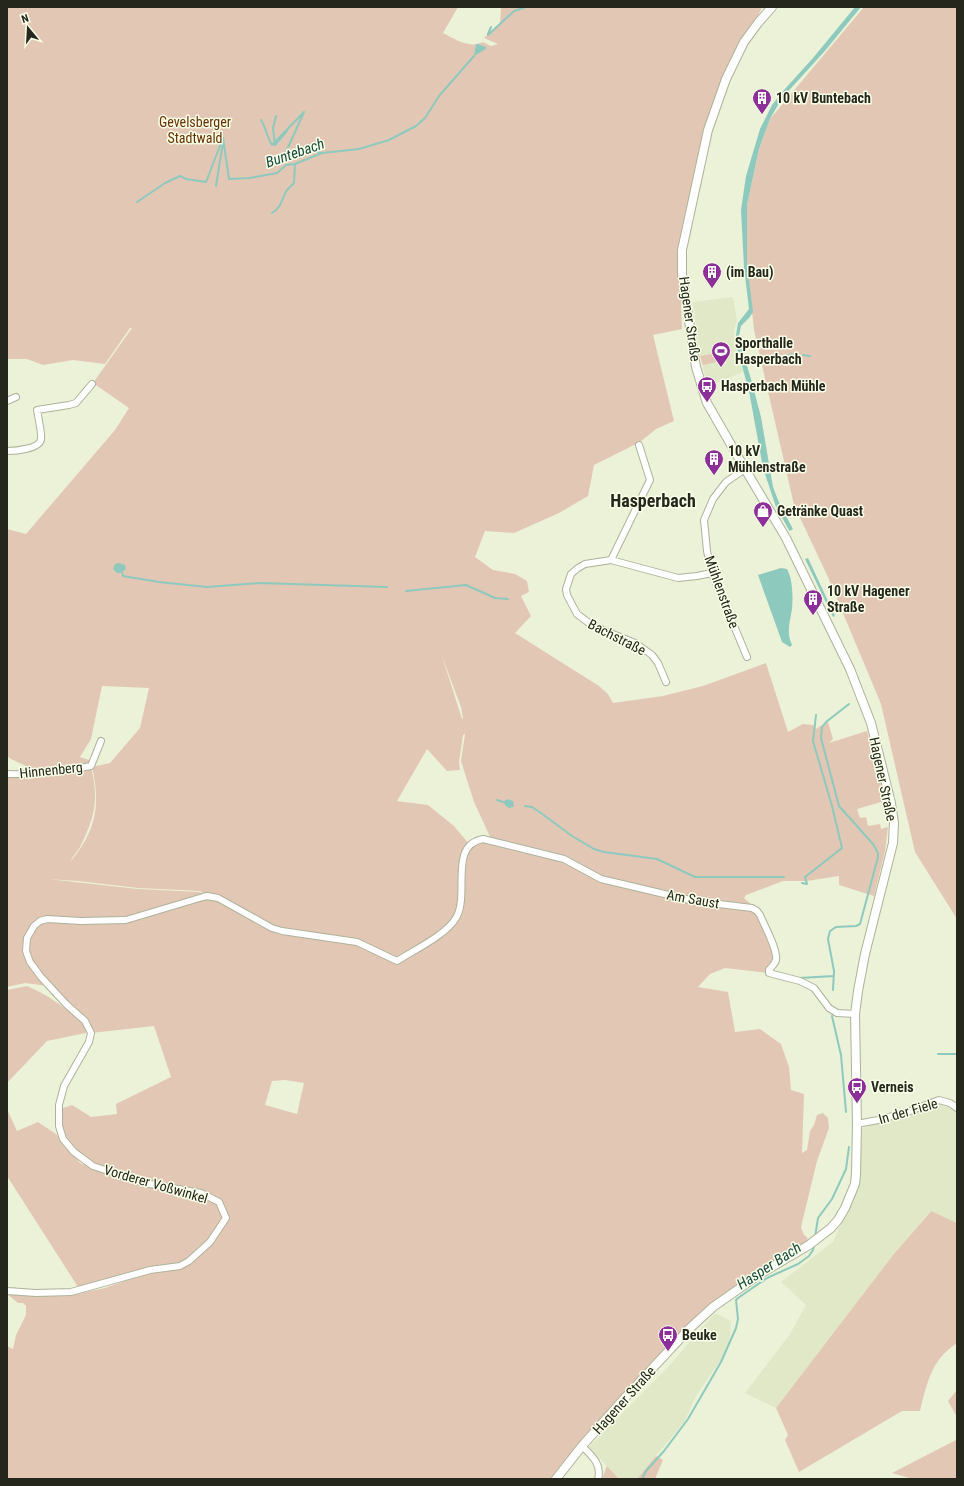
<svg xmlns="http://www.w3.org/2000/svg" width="964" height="1486" font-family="'Roboto Condensed',sans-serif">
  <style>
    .built { fill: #e0e8c7 }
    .green { fill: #e3c7b5; fill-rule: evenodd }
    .water { fill: #8dcabd }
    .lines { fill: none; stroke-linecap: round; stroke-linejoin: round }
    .stream { stroke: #8dcabd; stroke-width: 2 }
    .minor-casing { stroke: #adb39a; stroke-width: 8 }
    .major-casing { stroke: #adb39a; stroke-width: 10 }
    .minor { stroke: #fff; stroke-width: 6 }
    .major { stroke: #fff; stroke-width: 8 }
    .labels { text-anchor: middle; stroke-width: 3; stroke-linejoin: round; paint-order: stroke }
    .poi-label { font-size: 14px; font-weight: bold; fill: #25271d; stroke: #faffe9; text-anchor: start }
    .park-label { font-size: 14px; fill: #683200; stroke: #faffe9 }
    .street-label { font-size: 14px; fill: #25271d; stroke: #faffe9 }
    .water-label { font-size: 15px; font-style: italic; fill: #174b42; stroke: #faffe9 }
    .district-label { font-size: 18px; font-weight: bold; fill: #25271d; stroke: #faffe9 }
  </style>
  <rect width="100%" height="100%" fill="#ecf2d8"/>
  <!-- built -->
  <path class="built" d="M733,297L737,321L734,330L736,348L743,372L707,387L700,352L693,302Z
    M941,1103L957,1112V1223L930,1211L893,1255L776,1408L745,1393L790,1334L806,1305L781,1282L833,1242L853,1196L856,1184L861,1129Z
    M715,1313L731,1321L730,1338L723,1357L696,1396L684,1422L656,1456L637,1479H619L589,1447L668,1367Z"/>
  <!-- green -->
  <path class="green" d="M7,7H458L443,33C455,39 469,49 483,42L491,46L498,44L484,38L500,24L501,7H762L707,121L679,250L682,329L653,335L674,421L656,429L640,442L594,465L588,496L559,513L514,533L485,531L475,557L493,570L515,574L527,581L529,592L521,596L531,616L515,633L599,686L608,694L613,703L663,696L703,686L766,663L788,732L803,724L813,725L816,729L825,723L828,722L833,739L829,743L867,731L881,784L886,815L884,814L881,802L857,809L860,818L866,817L868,826L880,824L881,829L888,827L885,851L874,896L839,885V876L807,881H783L746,895L744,898L746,900C751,904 756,908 759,913C764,920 776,949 776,957C776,964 769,966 769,973L725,968L710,974L698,987L728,992L735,1032L760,1029L781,1044L789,1067L791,1090L804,1094L802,1153L807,1150L810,1131L814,1125L817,1115L823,1113L828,1118L829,1128L817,1161L801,1227L804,1235L807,1237L809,1245L729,1295L689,1329L582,1446L556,1479H7V1346L13,1349L16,1335L26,1315V1306L23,1303H18L7,1294L10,1288L15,1287L22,1294L63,1295L80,1293L105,1288L144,1274L178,1267L176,1263L134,1272L78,1287L7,1176V1109L17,1131L38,1122L56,1134L80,1163L112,1176L146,1186L200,1195L218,1205L223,1218H226L227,1217L219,1202L201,1193L145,1182L94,1164L75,1151L64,1139L60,1126L59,1121L63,1108L72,1105L91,1117L117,1114L116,1104L171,1077L154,1026L91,1033L85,1019L68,1004L42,977L31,962L27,951V944L34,927L41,922L53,919L81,922H106L126,921L182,904L181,902C157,909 134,918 110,920C97,922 83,920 70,919C63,918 55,917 48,918C40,919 35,923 31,930C18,953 32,969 48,986L25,983L7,987V776C36,776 63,772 91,767C99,800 95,817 80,847C77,852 72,857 70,862C96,831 101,806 92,767L110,763L140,728L149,688L102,686L91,739L80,757L92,761L90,766L39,772L11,759L7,756V529L26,534L115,430L129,408L93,383L132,328H130L105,364L73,360L43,365L27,359H7ZM442,656L461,707L463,719H462ZM465,734L461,761L474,802L492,841L531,849L564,859L601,879L672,895L601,880L564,860L482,840L470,845L464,856L461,907L463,856L469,844L454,826L428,805L397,801L427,749L447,771L460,770L459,762L463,735ZM48,879L78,881L138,888L200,891L206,895L218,897L273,927L327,938L282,931L272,928L218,898L207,897L200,892L138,889ZM285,1080L304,1083L297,1114L265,1105L272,1081Z
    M864,7H957V919L915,852L881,704L827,575L794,505L754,330L747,263V205L759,149L770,119Z
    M712,354V357H716V362L703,365L700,356Z
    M27,986C47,994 68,1010 85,1023L86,1033L47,1041L7,1083V990Z
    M931,1211L957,1223V1343C931,1360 927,1383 920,1411H902L799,1472L785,1440L788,1435L776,1408L893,1255Z
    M957,1390V1417L948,1401Z
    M957,1435V1479H913L892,1473L956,1440Z
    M656,1456L663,1460L655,1479H637Z
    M607,1466L619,1479H602Z"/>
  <!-- water -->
  <path class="water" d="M855,7H861L824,52L782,98L770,119L759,149L747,205V263L753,312L749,318L741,326L739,336L741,346L751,379L761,417L773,487L780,505L793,529L790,531L789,530L776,507L763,468L749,391L737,348L736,335L738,323L749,309L744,267L741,210L746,176L760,129L772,105L784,90L813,58Z
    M476,44H478L486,47V49L474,56Z
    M808,558L835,616L833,617L805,559Z
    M119,563L125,565L126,569L120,573H117L113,569L115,564Z
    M781,568L787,569C793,580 793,597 792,609C790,622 786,632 792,645L790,647L782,642L758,575Z
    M507,799L513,801L514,806L513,807L509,808L506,806L503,802Z"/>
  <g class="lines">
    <!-- stream -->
    <path class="stream" d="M488,34L491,27
      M488,35L514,11L526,7
      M276,116L273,128L275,145L287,131
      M261,120C266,128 267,137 272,145L304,112L286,152L315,151L321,153
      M216,186L223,142
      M137,202L165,183L180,176L186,179L206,182L223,138L229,179L250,178L277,173L286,165L295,164L322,153L359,149L389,140L416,126L425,118L439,96L474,56
      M272,213C283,206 281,199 287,190C289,188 292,185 294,183L295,164
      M803,355L810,356
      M777,360L792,354
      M122,572L123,576L159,582L207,587L260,583L387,587
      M406,591L466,585L495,598L508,599
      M497,800L503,802
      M525,806L532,807L541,813L572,836L594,849L604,852L657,859L695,877H784
      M802,883L807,884L805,877L842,848L832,806L813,741L816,715
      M799,978L834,976
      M833,990L834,971L828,939L830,931L836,927L856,926L860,924L878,857V853L873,844L839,806L821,738L822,727L826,722L849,704
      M832,1016L841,1055L846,1112
      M938,1054H957
      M815,1237L818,1218L832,1199L846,1169L849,1147
      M642,1479L646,1471L664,1451L688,1419L721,1362L736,1328L738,1319L736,1300L738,1298L767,1278L798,1264L809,1256L813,1250L814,1245"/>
    <defs>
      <path id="minor" d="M7,401L16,397
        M7,451C15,451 40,449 41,439C42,434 38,416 37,410L69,405L76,403L92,384
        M745,469L726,482L713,499L704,520L707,551L712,573L747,657
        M611,560L650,480L639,445
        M666,682L658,663L652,655L635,643L593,626L577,614L567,595L566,589L571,574L578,568L585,564L611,560L678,578L697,576L712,573
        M7,774C36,775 63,771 91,766L101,741
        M857,1124L878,1120L910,1111L939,1100L950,1103L957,1108
        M7,1291L36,1293L71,1292L150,1270L180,1266L189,1261L210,1242L226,1218L219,1202L201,1193L144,1183L93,1166L74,1152L63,1139L59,1126V1105L64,1086L89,1042L91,1033L85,1021L67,1005L41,977L30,962L26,951L27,938L34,926L40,921L47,919L81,921L126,920L203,897L207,896L218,898L272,928L282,931L357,942L397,961C414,950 446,935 456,918C470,895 448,845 483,839L564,859L601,879L694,901L752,908L757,911L760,915C764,925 778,950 776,960C775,964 771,967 769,970V973L800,981L814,988L829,1008L837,1013L855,1014
        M582,1446C592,1456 602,1464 598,1479"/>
      <path id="major" d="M556,1479L582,1446L623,1400L689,1329L713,1307L760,1274L809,1245L831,1228L838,1220L845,1208L855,1184L856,1174L857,1124L855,1014L858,991L865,954L893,843L894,823L891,803L871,723L850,669L786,538L745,469L707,403L696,367L682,274V250L708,130L726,79L744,42L758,23L772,7"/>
    </defs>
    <!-- minor casing -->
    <use href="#minor" class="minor-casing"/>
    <!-- major casing -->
    <use href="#major" class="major-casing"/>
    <!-- minor -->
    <use href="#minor" class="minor"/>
    <!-- major -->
    <use href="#major" class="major"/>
  </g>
  <!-- icons -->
  <defs>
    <symbol id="building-pin" viewBox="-11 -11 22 30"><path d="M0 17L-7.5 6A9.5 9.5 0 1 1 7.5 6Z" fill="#8c2f99" stroke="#faffe9"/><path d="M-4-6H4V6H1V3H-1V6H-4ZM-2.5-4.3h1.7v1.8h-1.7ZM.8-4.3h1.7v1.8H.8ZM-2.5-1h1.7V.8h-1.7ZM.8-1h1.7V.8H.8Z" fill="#fff"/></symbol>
    <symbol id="stadium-pin" viewBox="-11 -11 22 30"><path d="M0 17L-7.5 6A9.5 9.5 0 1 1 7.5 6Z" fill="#8c2f99" stroke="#faffe9"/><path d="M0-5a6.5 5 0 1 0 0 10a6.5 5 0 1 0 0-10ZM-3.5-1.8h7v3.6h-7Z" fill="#fff"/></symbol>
    <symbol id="bus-pin" viewBox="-11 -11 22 30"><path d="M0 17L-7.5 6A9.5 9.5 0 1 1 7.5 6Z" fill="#8c2f99" stroke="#faffe9"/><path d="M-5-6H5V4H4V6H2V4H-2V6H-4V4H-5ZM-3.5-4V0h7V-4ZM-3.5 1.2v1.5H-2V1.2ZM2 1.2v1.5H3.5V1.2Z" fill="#fff"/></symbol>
    <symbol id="shop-pin" viewBox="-11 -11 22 30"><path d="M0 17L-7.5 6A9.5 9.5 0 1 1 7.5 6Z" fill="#8c2f99" stroke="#faffe9"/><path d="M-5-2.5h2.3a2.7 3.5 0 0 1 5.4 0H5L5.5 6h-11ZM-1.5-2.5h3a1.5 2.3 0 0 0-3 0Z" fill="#fff"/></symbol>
  </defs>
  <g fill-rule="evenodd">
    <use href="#building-pin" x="751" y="87" width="22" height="30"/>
    <use href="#building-pin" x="701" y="261" width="22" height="30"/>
    <use href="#stadium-pin" x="710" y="340" width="22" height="30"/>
    <use href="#bus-pin" x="696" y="375" width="22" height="30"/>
    <use href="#building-pin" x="703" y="448" width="22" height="30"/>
    <use href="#shop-pin" x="752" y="500" width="22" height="30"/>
    <use href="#building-pin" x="802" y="588" width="22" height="30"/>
    <use href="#bus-pin" x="846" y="1076" width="22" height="30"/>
    <use href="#bus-pin" x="657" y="1324" width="22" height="30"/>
  </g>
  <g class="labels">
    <!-- poi labels -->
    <g class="poi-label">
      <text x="776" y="103">10 kV Buntebach</text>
      <text x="726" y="277">(im Bau)</text>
      <text x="735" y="348">Sporthalle<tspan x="735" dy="16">Hasperbach</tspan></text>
      <text x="721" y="391">Hasperbach Mühle</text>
      <text x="728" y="456">10 kV<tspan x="728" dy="16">Mühlenstraße</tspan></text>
      <text x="777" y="516">Getränke Quast</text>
      <text x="827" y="596">10 kV Hagener<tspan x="827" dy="16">Straße</tspan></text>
      <text x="871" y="1092">Verneis</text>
      <text x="682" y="1340">Beuke</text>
    </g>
    <!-- park labels -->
    <g class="park-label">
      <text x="195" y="127">Gevelsberger<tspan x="195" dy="16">Stadtwald</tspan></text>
    </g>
    <!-- street labels -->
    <g class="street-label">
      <text transform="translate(690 319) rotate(82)" y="5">Hagener Straße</text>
      <text transform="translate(722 592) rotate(70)" y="5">Mühlenstraße</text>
      <text transform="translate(617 637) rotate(27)" y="5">Bachstraße</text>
      <text transform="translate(51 770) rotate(-6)" y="5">Hinnenberg</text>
      <text transform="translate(883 779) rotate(78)" y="5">Hagener Straße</text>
      <text transform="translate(693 899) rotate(10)" y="5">Am Saust</text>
      <text transform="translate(908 1111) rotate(-16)" y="5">In der Fiele</text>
      <text transform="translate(156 1184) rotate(16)" y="5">Vorderer Voßwinkel</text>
      <text transform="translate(624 1400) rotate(-48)" y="5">Hagener Straße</text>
    </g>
    <!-- water labels -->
    <g class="water-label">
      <text transform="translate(295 153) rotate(-19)" y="5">Buntebach</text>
      <text transform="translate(769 1266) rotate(-33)" y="5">Hasper Bach</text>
    </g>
    <!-- district labels -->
    <g class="district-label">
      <text x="653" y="507">Hasperbach</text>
    </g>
  </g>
  <!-- border -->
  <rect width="964" height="1486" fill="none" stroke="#25271d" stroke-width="16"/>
  <!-- north arrow -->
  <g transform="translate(28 28) rotate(342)" stroke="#faffe9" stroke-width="3" paint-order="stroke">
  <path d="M0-3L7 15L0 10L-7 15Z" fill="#25271d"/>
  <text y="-6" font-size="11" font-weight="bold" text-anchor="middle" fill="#25271d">N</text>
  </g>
</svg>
